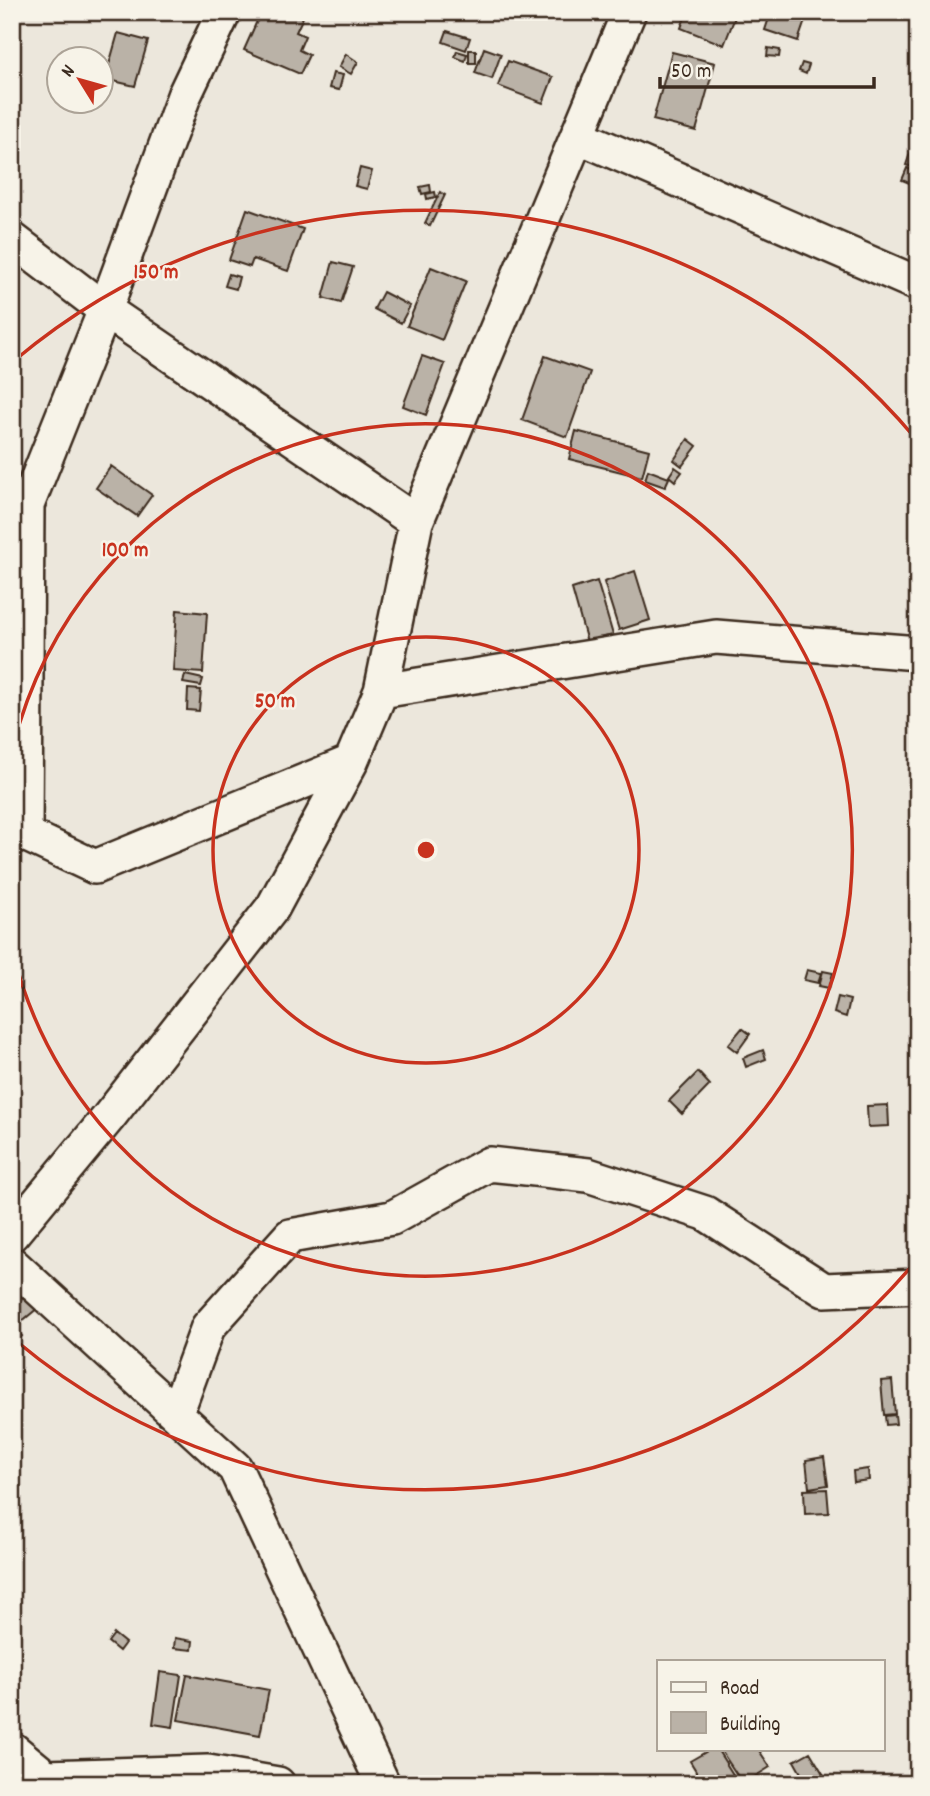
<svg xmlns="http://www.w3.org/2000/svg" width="930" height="1796" font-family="Dekko,sans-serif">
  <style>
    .building { fill: #bab2a7; stroke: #3b2a1e; stroke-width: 2 }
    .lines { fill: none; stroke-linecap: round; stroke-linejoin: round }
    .street-casing { stroke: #3b2a1e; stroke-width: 38 }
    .street { stroke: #f7f3e8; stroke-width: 33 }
    .ring { fill: none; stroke: #c8321e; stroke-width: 3.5 }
    .centre { fill: #c8321e; stroke: #f7f3e8; stroke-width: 3.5 }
    .ring-label { font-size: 21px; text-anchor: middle; font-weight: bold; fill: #c8321e; stroke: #f7f3e8; stroke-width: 5; stroke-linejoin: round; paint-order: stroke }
  </style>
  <rect width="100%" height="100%" fill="#ece7dc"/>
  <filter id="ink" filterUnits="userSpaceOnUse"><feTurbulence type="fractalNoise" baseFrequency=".0143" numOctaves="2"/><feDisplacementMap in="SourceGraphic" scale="14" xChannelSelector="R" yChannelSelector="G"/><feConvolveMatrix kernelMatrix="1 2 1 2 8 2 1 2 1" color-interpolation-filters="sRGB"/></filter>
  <g filter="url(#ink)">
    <!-- building -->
    <path class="building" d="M261,12H298L304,15L296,32L305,36L299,50L309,55L300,74L244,50Z
      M687,12H737L724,45L681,28Z
      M771,12H808L798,41L765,30Z
      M447,31L470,38L466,50L443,42Z
      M118,33L148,41L135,86L105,79Z
      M484,48L501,54L492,79L475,73Z
      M768,48L780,50L779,57L767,56Z
      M469,50H476V63H469Z
      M457,51L467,54L465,61L455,57Z
      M672,52L715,63L696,131L653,120Z
      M346,54L358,62L351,74L339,67Z
      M508,61L553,77L543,103L498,86Z
      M802,63L809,65L806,74L799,71Z
      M333,73L343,75L339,90L329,88Z
      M914,142L918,143L917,168L906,165Z
      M360,168L372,171L367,189L355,186Z
      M907,168L918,173L914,185L902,180Z
      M430,185L431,192L422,194L420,187Z
      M435,192L436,197L427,199L426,194Z
      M440,192L445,195L430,226L425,223Z
      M247,209L303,229L288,271L253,259L250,267L229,260Z
      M333,262L353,267L341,303L323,298Z
      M431,267L466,281L442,340L407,326Z
      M229,274L239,277L236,289L225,286Z
      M383,292L410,306L401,323L374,309Z
      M422,356L445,364L426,415L403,406Z
      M545,356L590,372L567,437L522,420Z
      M576,431L649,450L642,477L569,459Z
      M688,439L697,446L682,466L674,460Z
      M111,466L152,495L137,516L96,488Z
      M675,467L682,472L675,481L669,476Z
      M648,470L669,478L665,487L645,480Z
      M635,571L650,620L619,630L604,582Z
      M597,581L613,635L587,642L572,589Z
      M177,610L207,613L203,673L173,671Z
      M185,675L203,679L201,686L183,683Z
      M188,689L201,690L199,711L187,710Z
      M807,970L821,973L818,983L804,980Z
      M823,971L833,973L829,988L819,986Z
      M838,997L850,1000L846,1017L834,1013Z
      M742,1028L750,1034L737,1052L728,1045Z
      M763,1050L766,1059L746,1067L743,1058Z
      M698,1072L710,1085L682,1114L669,1101Z
      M888,1105L889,1126L868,1127L867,1106Z
      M12,1287L38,1308L16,1326L12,1321Z
      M12,1327L22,1336L12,1347Z
      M892,1380L895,1414L884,1415L881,1381Z
      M895,1415L896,1424L886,1425L885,1416Z
      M824,1457L828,1485L809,1488L806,1460Z
      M868,1469L869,1480L854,1482L853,1471Z
      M827,1489L829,1513L805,1514L804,1490Z
      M114,1634L125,1643L119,1651L108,1642Z
      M175,1638L193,1641L192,1650L174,1648Z
      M160,1672L181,1675L173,1727L153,1724Z
      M187,1675L269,1690L260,1735L178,1720Z
      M711,1749H717L739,1784H704L690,1761Z
      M720,1749H758L770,1767L743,1784Z
      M810,1752L825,1777L813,1784H807L794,1761Z"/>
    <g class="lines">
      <defs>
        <path id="street" d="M224,12L184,96L105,310L27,505L25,834L95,867L351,762
          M578,136L918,284
          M12,239L105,310L416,522
          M381,691L716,637L918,653
          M12,1234L108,1118L273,907L351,762L381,691L416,522L629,12
          M12,1264L235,1468L383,1784
          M176,1414L208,1327L290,1236L392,1218L489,1164L588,1175L705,1213L824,1290L918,1286
          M12,1749L46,1777L208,1772L278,1784"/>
      </defs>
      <!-- street casing -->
      <use href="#street" class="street-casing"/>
      <!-- street -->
      <use href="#street" class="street"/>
    </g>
  </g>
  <!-- distance rings -->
  <g class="ring">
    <circle cx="426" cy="850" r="213"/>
    <path d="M13 747A426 426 0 1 1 13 953"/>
    <path d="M916 1261A639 639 0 0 1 15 1340M15 360A639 639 0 0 1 916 439"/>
  </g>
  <circle cx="426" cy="850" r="10" class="centre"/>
  <g class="ring-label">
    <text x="156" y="278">150 m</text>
    <text x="125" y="556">100 m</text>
    <text x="275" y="707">50 m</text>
  </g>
  <!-- margin -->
  <rect width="930" height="1796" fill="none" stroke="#f7f3e8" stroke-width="42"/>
  <rect x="21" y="21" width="888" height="1754" fill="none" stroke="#3b2a1e" stroke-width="2.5" filter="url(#ink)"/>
  <!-- legend -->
  <rect x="657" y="1660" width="228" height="91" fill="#f7f3e8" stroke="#aca397" stroke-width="2"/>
  <rect x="671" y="1682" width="35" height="10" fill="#f7f3e8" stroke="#aca397" stroke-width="2"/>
  <text x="720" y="1694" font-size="21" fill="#3b2a1e">Road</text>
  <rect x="671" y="1712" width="35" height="21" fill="#bab2a7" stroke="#aca397" stroke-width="2"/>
  <text x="720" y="1730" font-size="21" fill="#3b2a1e">Building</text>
  <!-- north arrow -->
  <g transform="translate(80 80) rotate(307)"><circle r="33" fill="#f7f3e8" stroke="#aca397" stroke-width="2"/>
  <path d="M0-5L12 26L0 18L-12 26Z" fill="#c8321e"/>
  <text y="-10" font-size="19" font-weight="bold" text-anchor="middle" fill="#3b2a1e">N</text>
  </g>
  <!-- scale -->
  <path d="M660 77v10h214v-10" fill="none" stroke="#3b2a1e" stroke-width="3.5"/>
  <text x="671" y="77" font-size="21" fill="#3b2a1e" stroke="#f7f3e8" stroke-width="5" paint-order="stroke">50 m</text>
</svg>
